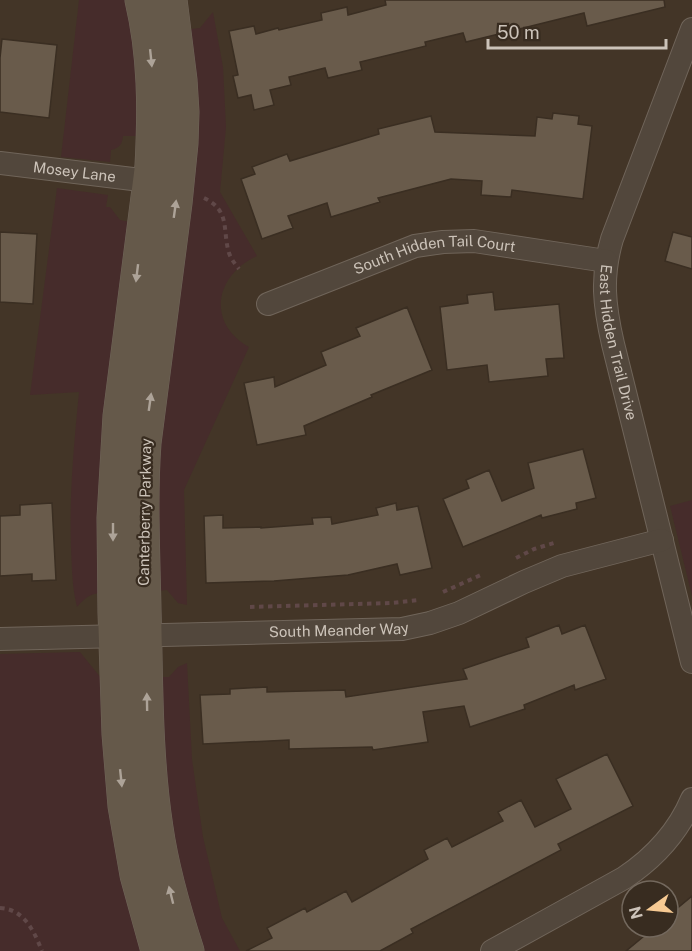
<svg xmlns="http://www.w3.org/2000/svg" width="692" height="951" font-family="'Public Sans',sans-serif">
  <style>
    .green { fill: #462c2b }
    .building { fill: #695b4b; stroke: #3a2e22; stroke-width: 1.5 }
    .lines { fill: none; stroke-linecap: round; stroke-linejoin: round }
    .street-casing { stroke: #70655a; stroke-width: 24 }
    .secondary-casing { stroke: #70655a; stroke-width: 33 }
    .path { stroke: #604848; stroke-width: 4; stroke-dasharray: 4.5 4.5; stroke-linecap: butt }
    .street { stroke: #52473c; stroke-width: 22 }
    .secondary { stroke: #65594a; stroke-width: 32 }
    .oneway { fill: #ada398 }
    .labels { text-anchor: middle; stroke-width: 4.5; stroke-linejoin: round; paint-order: stroke }
    .street-label { font-size: 15px; fill: #ccc3b9; stroke: #382c20 }
  </style>
  <rect width="100%" height="100%" fill="#433527"/>
  <!-- green -->
  <path class="green" d="M79,0H127L135,53L140,136H123C122,144 120,148 111,150L110,162L61,157Z
    M213,12L223,67L226,127L220,192L257,256C215,275 206,323 249,347L184,490L187,605L178,603L167,590L158,591L156,493L195,72L191,29L200,28Z
    M57,188L108,195L106,207H110L120,220L130,222L101,593C89,594 85,598 77,607C72,586 72,569 71,548C69,495 74,444 79,392L30,395Z
    M692,500V596L670,506Z
    M80,652L101,678L143,951H0V654Z
    M187,663L192,759L203,837L222,918L240,951H203L181,879L166,798L160,677H169L178,667Z"/>
  <!-- building -->
  <path class="building" d="M385,0H664L665,7L587,26L584,13L466,42L463,33L425,42L426,46L360,62L362,70L328,78L325,68L289,77L291,85L270,90L274,105L254,110L251,95L238,98L233,76L238,75L229,31L254,26L256,34L278,28L279,30L322,20L321,13L347,7L348,15L386,5Z
    M2,39L57,45L49,118L0,112V58Z
    M553,113L579,116L578,124L592,126L583,199L512,190L511,197L481,195L482,181L451,179L378,198L380,202L331,217L327,203L288,216L293,228L262,239L241,179L255,174L252,167L287,154L290,161L379,134L378,129L431,116L435,132L535,136L537,117L552,119Z
    M0,232L37,234L33,304L0,302Z
    M673,232L692,237V269L665,261Z
    M493,292L495,310L559,304L564,358L546,359L548,376L489,382L487,365L447,370L440,307L468,303L467,295Z
    M407,307L432,370L371,395L372,397L304,426L306,435L257,445L244,383L274,377L275,387L326,365L321,352L360,336L356,328Z
    M583,449L596,498L576,503L577,509L542,518L541,515L463,547L443,499L469,488L466,480L489,470L502,501L534,488L528,463Z
    M52,503L56,580L32,581V574L0,576V516L20,515V505Z
    M396,503L397,510L418,506L432,568L400,575L397,564L348,575L274,581L206,583L204,516L223,515V528L261,527V528L313,524L312,518L331,517L332,524L378,515L376,508Z
    M559,625L562,634L585,625L606,679L575,690L574,685L524,705L525,709L470,727L464,706L423,712L428,742L373,750L372,747L289,749V740L203,744L200,695L230,694V689L267,687V692L345,690L346,697L467,679L463,669L529,647L526,638Z
    M607,754L633,806L558,844L561,850L411,929L413,933L380,951H246L272,938L267,928L305,908L307,912L346,891L352,902L428,859L424,850L447,838L452,847L503,821L498,812L521,800L535,827L571,809L556,779Z
    M692,896V951H626L655,927H668V916Z"/>
  <g class="lines">
    <defs>
      <g id="street">
        <path id="s1" d="M692,29L612,239C601,277 604,305 613,344L692,662"/>
        <path id="s2" d="M0,163L149,181"/>
        <path id="s3" d="M268,304L415,246L443,242L474,241L606,261"/>
        <path id="s4" d="M0,639L402,629L430,623L459,613L524,582L562,566L662,540"/>
        <path d="M492,951L624,878C654,858 678,832 692,799"/>
      </g>
      <path id="secondary" d="M141,0C154,55 154,110 151,166L119,416L113,518L114,612L118,734L124,806L136,875L157,951
        M171,0L181,80L183,112L182,143L176,203L145,443C141,499 144,554 145,610C147,683 146,756 157,828C163,870 175,911 188,951"/>
    </defs>
    <!-- street casing -->
    <use href="#street" class="street-casing"/>
    <!-- secondary casing -->
    <use href="#secondary" class="secondary-casing"/>
    <!-- path -->
    <path class="path" d="M204,198C231,211 222,230 229,253C231,259 235,264 239,269
      M516,558L534,549L554,543
      M443,592L483,574
      M250,607L391,603L419,600
      M0,908C24,909 34,931 42,951"/>
    <!-- street -->
    <use href="#street" class="street"/>
    <!-- secondary -->
    <use href="#secondary" class="secondary"/>
  </g>
  <!-- one-way arrows -->
  <defs><path id="oneway-solid" d="M-6-.8H1V-3.2L6.5 0L1 3.2V.8H-6Z" transform="scale(1.5)"/></defs>
  <g class="oneway">
    <use href="#oneway-solid" transform="translate(151 58) rotate(84)"/>
    <use href="#oneway-solid" transform="translate(175 209) rotate(-82)"/>
    <use href="#oneway-solid" transform="translate(137 273) rotate(97)"/>
    <use href="#oneway-solid" transform="translate(150 402) rotate(-82)"/>
    <use href="#oneway-solid" transform="translate(113 532) rotate(90)"/>
    <use href="#oneway-solid" transform="translate(147 702) rotate(-91)"/>
    <use href="#oneway-solid" transform="translate(121 778) rotate(84)"/>
    <use href="#oneway-solid" transform="translate(171 895) rotate(-104)"/>
  </g>
  <g class="labels">
    <!-- street labels -->
    <g class="street-label">
      <text dy="5" stroke="none"><textPath href="#s2" startOffset="75">Mosey Lane</textPath></text>
      <text dy="5" stroke="none"><textPath href="#s3" startOffset="176">South Hidden Tail Court</textPath></text>
      <text dy="5" stroke="none"><textPath href="#s1" startOffset="330">East Hidden Trail Drive</textPath></text>
      <text transform="translate(145 512) rotate(-89)" y="5">Canterberry Parkway</text>
      <text dy="5" stroke="none"><textPath href="#s4" startOffset="339">South Meander Way</textPath></text>
    </g>
  </g>
  <!-- north arrow -->
  <g transform="translate(650 909) rotate(255)"><circle r="28" fill="#382c20" stroke="#73685d" stroke-width="1.5"/>
  <path d="M0-4.5L10 22L0 15L-10 22Z" fill="#f7ca93"/>
  <text y="-9" font-size="16" font-weight="bold" text-anchor="middle" fill="#ccc3b9">N</text>
  </g>
  <!-- scale -->
  <path d="M488 39v9h178v-9" fill="none" stroke="#ccc3b9" stroke-width="3"/>
  <text x="497" y="39" font-size="18" fill="#ccc3b9" stroke="#382c20" stroke-width="4.5" paint-order="stroke">50 m</text>
</svg>
